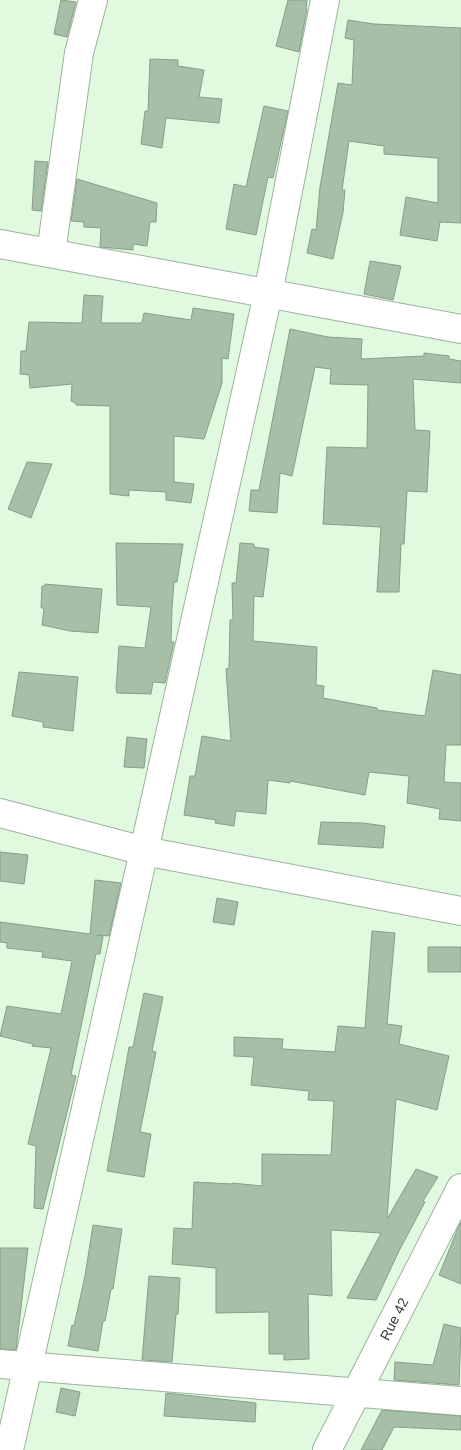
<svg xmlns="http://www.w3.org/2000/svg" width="461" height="1450" font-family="Arial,sans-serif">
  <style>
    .building { fill: #a7bfa7; stroke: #879e87 }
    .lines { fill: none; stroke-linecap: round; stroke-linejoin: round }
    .minor-casing { stroke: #9cb39b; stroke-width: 30 }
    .minor { stroke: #fff; stroke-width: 28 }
    .labels { text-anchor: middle; stroke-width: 4; stroke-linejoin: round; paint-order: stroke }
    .street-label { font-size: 14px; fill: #313b31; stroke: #fefefe }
  </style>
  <rect width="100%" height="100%" fill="#e0f9df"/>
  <!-- building -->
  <path class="building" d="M61,0L76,2L67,37L54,34Z
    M288,0H307L306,9H307L299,52L276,46Z
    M348,20L374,24L461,28V223L440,222L437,241L400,235L406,197L438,203V158L384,154V146L349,141L342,190H345L343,212L333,259L307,253L312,229L316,230L320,187L338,83L352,85L354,40L345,38Z
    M150,59L178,60V66L204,70L199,97L222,99L219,123L166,118L162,148L141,144L145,111H148Z
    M264,106L288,111L273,178L268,177L256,235L226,229L234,184L246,187Z
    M35,161L48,162L41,211L32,210Z
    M77,179L157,203L156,222H150L147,246L133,244V250L100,247L101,228L84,227V222L71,221Z
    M370,261L401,266L393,300L364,294Z
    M84,295L103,296L101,323H142L144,313L191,320L193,308L234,314L228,359L222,358V383L204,439L174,436V482L194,484L191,503L166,500V492L129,490V496L110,494V406L76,405V403L71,401L72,384L30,388L29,375L20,374L21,351H26L29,322L82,323Z
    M290,329L328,337L362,339L361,359L424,356V353L449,356V359L461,361V383L413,379L415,430L430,431L427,492L407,491L404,544H401L399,592H377L381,527L323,524L327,447L367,448L368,385L330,384L331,369L315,367L292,476L280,473L277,513L249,511L251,490H259Z
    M27,462L52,464L31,518L8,509Z
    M116,543L183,544L177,582H174L172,607L171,642H174L165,683L153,682L151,694L117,693L116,689L119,646L145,648L151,607L117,605Z
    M240,543L254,544V547L269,549L263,597L254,596L253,641L317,647L316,685L324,686L323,698L377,708V710L425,716L433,670L461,675V745H446L444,782L461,783V821L439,819L440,809L407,803L409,776L369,772L365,795L290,781V783L268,780L266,814L236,811L234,826L215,823L216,820L184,815L190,776H195L202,736L231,741L226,669L229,668L230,620H233L232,583H236Z
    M45,584L102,589L98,633L70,631L42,625L44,608H41L42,586H45Z
    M19,672L78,677L73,731L43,727V722L12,716Z
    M127,737L147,739L144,768L124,767Z
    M321,822L363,823L385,826L383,848L318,844Z
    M0,852L28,855L24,884L0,881Z
    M95,880L121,883L109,936L97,935L103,936L100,954H96L71,1075L76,1076L43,1209L34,1208L36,1146L28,1144L51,1048L32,1046L33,1044L0,1036L7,1006L61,1014L72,961L42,957L43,952L7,948V943L0,942V922L90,934Z
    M217,898L238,902L234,925L213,922Z
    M372,931L395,933L387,1024L402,1026L399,1044L449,1056L437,1110L396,1099L387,1219L416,1169L438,1177L423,1201L425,1202L399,1251L376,1300L347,1298L381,1233L331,1230L332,1296L308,1294L309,1359L284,1360V1354H269V1312L216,1313V1268L172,1264L174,1228L192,1229L194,1182L232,1184V1183L262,1186V1154L331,1155L334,1101L308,1100L309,1091L251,1085L254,1057L234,1056V1037L283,1039L282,1049L335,1052L338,1026L365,1028Z
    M428,947H461V972H428Z
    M144,993L163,997L152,1051L156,1052L140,1132L151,1134L144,1177L107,1171L129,1047H133Z
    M460,1223H461V1284L439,1275Z
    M93,1225L122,1229L113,1289H111L105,1321H103L98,1351L68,1346L72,1325L74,1326L85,1276Z
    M0,1248H28L16,1350L0,1349Z
    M149,1276L180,1278L178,1314H176L172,1362L142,1360Z
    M444,1324L461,1328L459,1385L394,1380L395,1362L433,1365Z
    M61,1388L80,1392L75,1416L56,1412Z
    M166,1393L256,1403L255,1422L164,1416Z
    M382,1410L461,1416V1430L394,1427L382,1450H361Z"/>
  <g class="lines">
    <defs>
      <path id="minor" d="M0,244L461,329
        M51,253L79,53L93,0
        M0,813L144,851L461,911
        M0,1364L461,1401
        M9,1450L144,851L268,294L325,0
        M327,1450L461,1188"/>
    </defs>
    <!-- minor casing -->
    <use href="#minor" class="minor-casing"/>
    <!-- minor -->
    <use href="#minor" class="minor"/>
  </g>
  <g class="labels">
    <!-- street labels -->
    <g class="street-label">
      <text transform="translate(394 1319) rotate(-63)" y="5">Rue 42</text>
    </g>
  </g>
</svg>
